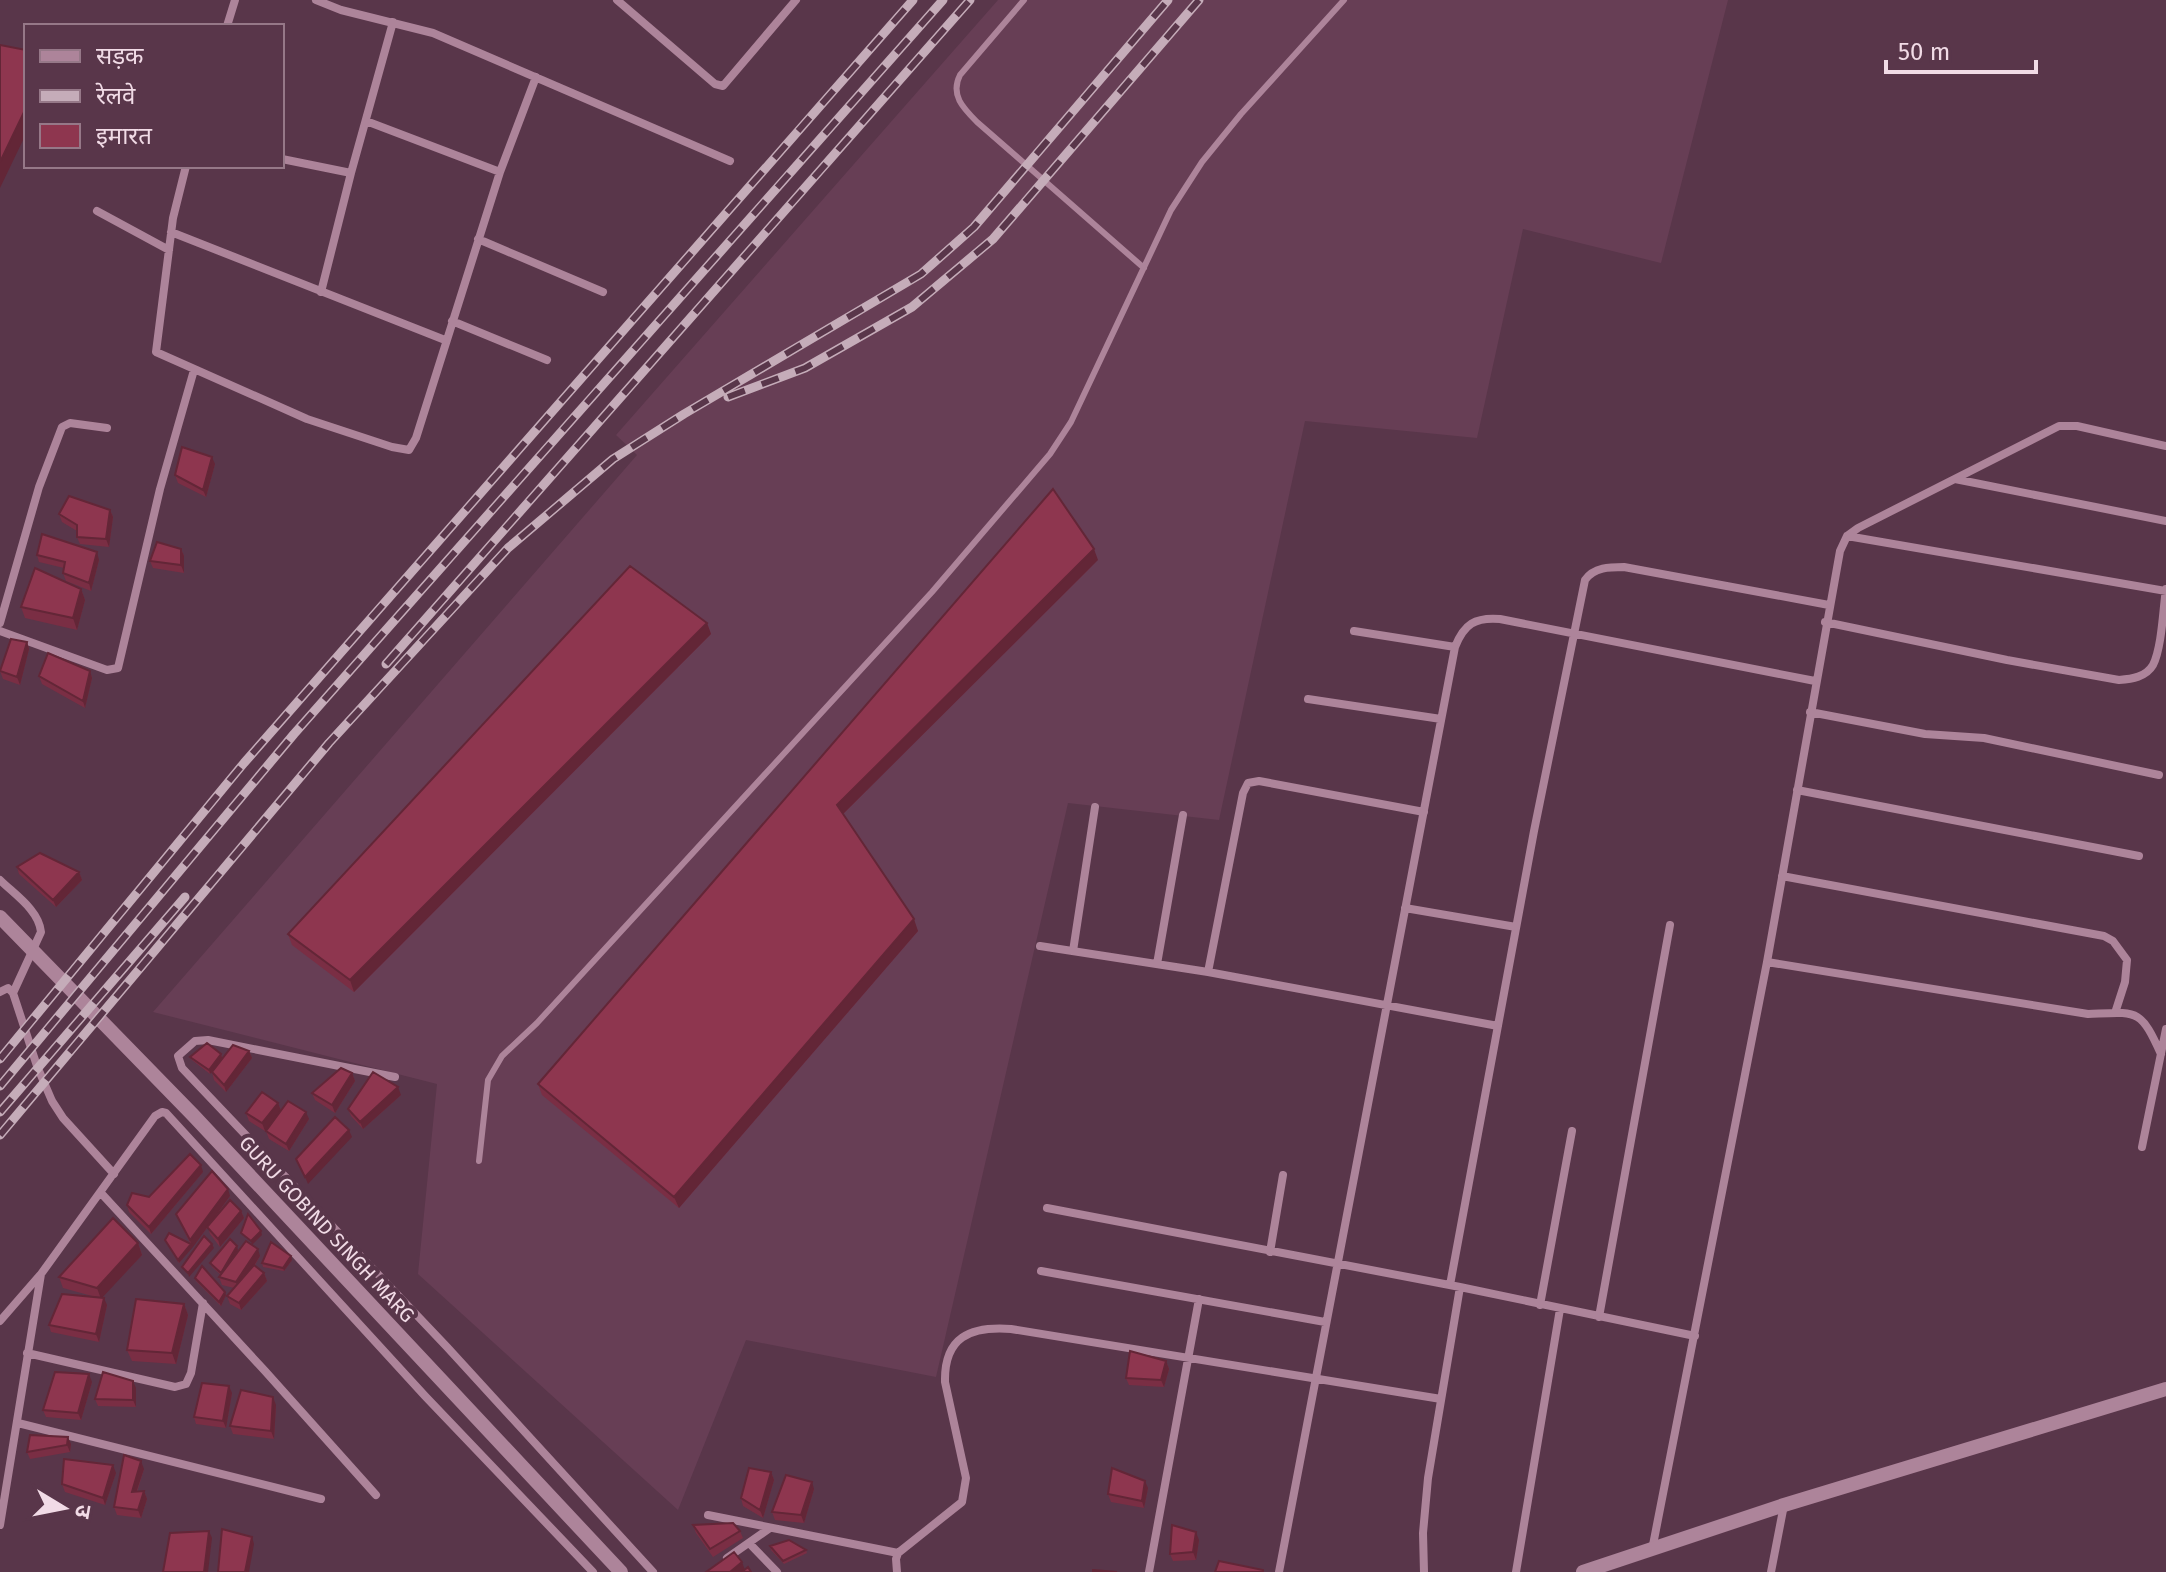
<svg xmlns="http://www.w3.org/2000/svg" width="2166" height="1572" font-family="'Fira Sans','Noto Sans Devanagari',sans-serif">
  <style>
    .built { fill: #673e55 }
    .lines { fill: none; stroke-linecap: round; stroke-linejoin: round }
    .service { stroke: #ad849a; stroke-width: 6 }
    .minor { stroke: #ad849a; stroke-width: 8 }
    .tertiary { stroke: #ad849a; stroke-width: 14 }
    .rail-casing { stroke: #c5acb9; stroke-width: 9 }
    .rail { stroke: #59364a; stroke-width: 6; stroke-dasharray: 18; stroke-linecap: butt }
    .wall { fill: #7a2e44 }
    .shaded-wall { fill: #632637 }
    .building { fill: #8e364f; stroke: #632637; stroke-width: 2 }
    .labels { text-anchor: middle; stroke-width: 8; stroke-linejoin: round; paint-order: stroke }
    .street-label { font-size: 20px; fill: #f1dbe6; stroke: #59364a }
  </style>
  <rect width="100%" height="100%" fill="#59364a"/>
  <!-- built -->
  <path class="built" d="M998,0H1728L1661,263L1523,229L1477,438L1305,421L1219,820L1068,803L936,1377L746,1340L678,1510L418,1274L437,1084L153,1012L637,455L616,435Z"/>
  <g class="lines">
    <!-- service -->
    <path class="service" d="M1024,0L960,75C950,95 963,108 977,122L1144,268
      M479,1161L488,1080L502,1056L537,1023L932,592L1050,454L1071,422L1171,210L1202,162L1241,114L1344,0"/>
    <!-- minor -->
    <path class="minor" d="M316,0L341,10L433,33L730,161
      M617,0L715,84L723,86L796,0
      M227,26L235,0
      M366,121L500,172
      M282,159L351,173
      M186,166L173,218L156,352L307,419L392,447L409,450L416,438L500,172L536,77
      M97,211L169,250
      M171,232L445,340
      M478,239L603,292
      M321,292L351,173L393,22
      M452,321L547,360
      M1955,479L2166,521
      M1847,536L2166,591
      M1825,622L2007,660L2119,680C2132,679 2146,677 2153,665C2162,647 2163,609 2166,589
      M0,623L39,487L62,427L70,423L107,428
      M0,631L107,670L118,668L160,489L194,370
      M1354,631L1455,647
      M1308,699L1441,719
      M1810,712L1925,734L1984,738L2159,775
      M1797,790L2139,856
      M1782,876L2104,936L2113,941L2127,960L2125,982L2115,1013
      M0,880C14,894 39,910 41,932L13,993
      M1405,908L1516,927
      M1040,946L1208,972L1498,1026
      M1073,951L1095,807
      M1767,962L2088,1014C2138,1012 2140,1008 2161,1054
      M1157,964L1183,815
      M1208,972L1243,793L1248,783L1259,781L1424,812
      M0,992L8,988L13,993L37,1066L52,1101L63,1118L114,1174
      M395,1077L208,1040L195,1041L178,1056L182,1068L447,1347L653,1572
      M2142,1147L2166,1029
      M101,1193L265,1371L376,1495
      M1047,1208L1460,1287L1695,1336
      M1270,1252L1283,1175
      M1041,1271L1325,1322
      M1450,1285L1534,831L1585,580C1594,567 1610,567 1624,567L1829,605
      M1540,1305L1572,1131
      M1599,1317L1670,925
      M0,1321L40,1275
      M27,1353L175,1387L186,1384L191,1373L203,1303
      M18,1423L321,1499
      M708,1515L898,1553
      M0,1525L41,1274L155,1116L162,1112L166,1113L425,1396L593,1572
      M749,1543L777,1572
      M1652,1550L1767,962L1840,551L1847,536L1858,528L2059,426H2077L2166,446
      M727,1558L770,1528
      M897,1572L896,1559L898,1553L962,1502L966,1478L945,1382C944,1337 970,1326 1011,1329L1441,1399
      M1149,1572L1199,1299
      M1279,1572L1455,647C1464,624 1475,617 1500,619L1815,681
      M1424,1572L1423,1533L1428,1478L1460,1287
      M1516,1572L1560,1309
      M1771,1572L1784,1505"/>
    <!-- tertiary -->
    <path class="tertiary" d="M0,917L193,1115L621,1572
      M1583,1572L1784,1505L2166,1389"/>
    <defs>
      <path id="rail" d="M728,397L805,368L912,307L993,239L1199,0
        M386,664L970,0
        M0,1059L244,763L913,0
        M0,1086L294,734L943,0
        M0,1112L185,897
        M0,1135L329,743L508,548L613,459L684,414L921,274L974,227L1168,0"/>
    </defs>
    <!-- rail casing -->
    <use href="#rail" class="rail-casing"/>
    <!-- rail -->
    <use href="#rail" class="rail"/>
  </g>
  <!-- wall -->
  <path class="wall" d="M215,464L206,497L178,483L175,475Z
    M110,510L113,517L109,547L80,544L77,537V531L62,522L59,514Z
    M181,549L184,556V573L153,568L150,561Z
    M37,555L99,560L91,591L66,581L63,573L64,568L39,562Z
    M1098,560L843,814L918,931L679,1208L542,1095L538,1084Z
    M81,589L85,600L77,630L25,618L21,607Z
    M707,623L711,634L354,992L292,945L288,934Z
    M27,642L29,649L20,685L3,679L0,671Z
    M90,671L92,678L85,708L42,684L39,676Z
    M17,867L79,872L82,880L56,907L19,874Z
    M249,1051L252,1058L226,1092L214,1080L212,1072Z
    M221,1054L222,1058L210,1074L192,1060L190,1057Z
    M352,1073L355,1081L335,1113L315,1100L312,1093Z
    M401,1095L363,1129L351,1116L348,1109Z
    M278,1103L281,1111L265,1131L249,1121L246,1113Z
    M309,1119L289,1151L269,1139L266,1131Z
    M203,1172L151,1234L129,1212L127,1205L149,1197Z
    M230,1196L210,1224L241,1211L244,1218L220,1247L210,1234L208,1227L179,1263L165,1240L190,1243L176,1214Z
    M138,1243L142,1255L102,1297L107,1305L99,1342L51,1332L49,1325L92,1296L63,1288L59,1277Z
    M238,1250L234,1258L260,1256L255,1265L264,1273L267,1281L241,1310L230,1304L227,1296L234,1288L222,1285L219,1277L221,1275L212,1267L210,1263Z
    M292,1260L284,1271L263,1267L262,1263Z
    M195,1278L226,1295L221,1306L196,1281Z
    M184,1304L188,1315L176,1364L132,1361L127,1350Z
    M1166,1361L1169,1369L1164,1387L1129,1385L1126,1378Z
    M92,1382L81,1420L46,1417L43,1410Z
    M136,1388V1407L98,1406L95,1399Z
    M232,1393L226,1428L196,1424L194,1417Z
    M276,1405L274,1439L233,1434L230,1426Z
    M71,1444L70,1452L30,1459L27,1452Z
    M144,1469L137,1492L144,1491L147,1499L141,1518L117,1515L114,1507Z
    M771,1472L774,1480L763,1518L743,1506L741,1498Z
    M116,1473L105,1505L65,1492L62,1484Z
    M1148,1488L1144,1508L1111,1502L1108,1494Z
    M814,1489L804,1523L775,1520L772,1512Z
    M693,1525L740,1531L743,1538L713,1557L696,1533Z
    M1199,1540L1196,1560L1173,1561L1170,1554Z
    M770,1546L806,1550L807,1553L784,1564L771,1550Z"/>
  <!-- shaded-wall -->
  <path class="shaded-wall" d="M26,108V134L0,188V162Z
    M212,457L215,464L206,497L203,490Z
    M110,510L113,517L109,547L106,539Z
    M181,549L184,556V573L181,565Z
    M1094,549L1098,560L841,816L837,805Z
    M97,552L99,560L91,591L89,583Z
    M81,589L85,600L77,630L73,618Z
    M707,623L711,634L354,992L350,980Z
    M27,642L29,649L20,685L17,677Z
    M90,671L92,678L85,708L83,701Z
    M79,872L82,880L56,907L53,900Z
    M914,919L918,931L679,1208L674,1197Z
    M249,1051L252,1058L226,1092L224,1085Z
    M221,1054L222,1058L210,1074L209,1070Z
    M352,1073L355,1081L335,1113L332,1105Z
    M398,1087L401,1095L363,1129L360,1122Z
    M278,1103L281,1111L265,1131L262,1123Z
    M306,1112L309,1119L289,1151L286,1144Z
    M349,1130L352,1137L308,1184L305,1177Z
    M201,1165L203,1172L151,1234L149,1227Z
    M228,1189L230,1196L193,1247L179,1263L178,1260L191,1244L190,1240Z
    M241,1211L244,1218L220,1247L218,1239Z
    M261,1231L262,1235L252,1245L251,1241Z
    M138,1243L142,1255L101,1299L97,1288Z
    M212,1244L214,1248L189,1277L188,1273Z
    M237,1246L238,1250L222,1277L221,1273Z
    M258,1249L260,1256L239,1290L236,1282Z
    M291,1256L292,1260L284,1271L283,1268Z
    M264,1273L267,1281L241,1310L239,1303Z
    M225,1292L226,1295L221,1306L219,1302Z
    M104,1298L107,1305L99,1342L96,1334Z
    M184,1304L188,1315L176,1364L172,1353Z
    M1166,1361L1169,1369L1164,1387L1161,1380Z
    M89,1374L92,1382L81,1420L78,1413Z
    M133,1381L136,1388V1407L133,1400Z
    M229,1386L232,1393L226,1428L223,1421Z
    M273,1397L276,1405L274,1439L271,1431Z
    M68,1437L71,1444L70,1452L67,1445Z
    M141,1461L144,1469L134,1499L132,1492Z
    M113,1465L116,1473L105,1505L103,1498Z
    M771,1472L774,1480L763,1518L760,1510Z
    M1145,1481L1148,1488L1144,1508L1142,1501Z
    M812,1482L814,1489L804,1523L801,1515Z
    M144,1491L147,1499L141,1518L138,1510Z
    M209,1531L212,1538L208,1572H204Z
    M1196,1532L1199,1540L1196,1560L1193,1552Z
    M252,1537L254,1544L249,1572H245Z
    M742,1562L745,1570L742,1572H730Z"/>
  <!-- building -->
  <path class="building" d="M0,45L26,50V108L0,162Z
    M182,447L212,457L203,490L175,475Z
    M1053,489L1094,549L837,805L914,919L674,1197L538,1084Z
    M69,496L110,510L106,539L77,537V525L59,514Z
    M42,534L97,552L89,583L63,573L65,562L37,555Z
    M157,542L181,549V565L150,561Z
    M630,566L707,623L350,980L288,934Z
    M35,568L81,589L73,618L21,607Z
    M11,639L27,642L17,677L0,671Z
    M48,653L90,671L83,701L39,676Z
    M40,853L79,872L53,900L17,867Z
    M207,1043L221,1054L209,1070L190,1057Z
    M233,1045L249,1051L224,1085L212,1072Z
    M341,1068L352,1073L332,1105L312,1093Z
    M373,1072L398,1087L360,1122L348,1109Z
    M262,1092L278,1103L262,1123L246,1113Z
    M288,1101L306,1112L286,1144L266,1131Z
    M335,1117L349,1130L305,1177L296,1159Z
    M190,1154L201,1165L149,1227L127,1205L132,1193L149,1197Z
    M212,1171L228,1189L190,1240L176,1214Z
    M230,1200L241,1211L218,1239L207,1227Z
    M248,1214L261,1231L251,1241L241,1233Z
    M113,1218L138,1243L97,1288L59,1277Z
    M169,1233L191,1244L178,1260L165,1240Z
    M204,1236L212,1244L188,1273L182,1267Z
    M230,1239L237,1246L221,1273L210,1263Z
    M246,1241L258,1249L236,1282L219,1277Z
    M271,1242L291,1256L283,1268L262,1263Z
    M254,1265L264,1273L239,1303L227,1296Z
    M202,1266L225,1292L219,1302L195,1278Z
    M62,1294L104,1298L96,1334L49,1325Z
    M136,1299L184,1304L172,1353L127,1350Z
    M1130,1351L1166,1361L1161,1380L1126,1378Z
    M55,1372L89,1374L78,1413L43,1410Z
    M103,1372L133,1381V1400L95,1399Z
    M202,1383L229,1386L223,1421L194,1417Z
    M241,1390L273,1397L271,1431L230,1426Z
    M30,1435L68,1437L67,1445L27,1452Z
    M124,1455L141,1461L132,1492L144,1491L138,1510L114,1507Z
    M64,1459L113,1465L103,1498L62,1484Z
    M749,1468L771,1472L760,1510L741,1498Z
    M1112,1468L1145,1481L1142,1501L1108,1494Z
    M786,1475L812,1482L801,1515L772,1512Z
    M733,1523L740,1531L710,1549L693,1525Z
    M1172,1525L1196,1532L1193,1552L1170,1554Z
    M222,1529L252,1537L245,1572H218Z
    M209,1531L204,1572H163L170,1533Z
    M789,1540L806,1550L783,1561L770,1546Z
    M734,1552L742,1562L730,1572H706Z
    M1219,1561L1263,1570V1572H1215Z
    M748,1567L751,1572H742Z
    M1093,1570L1117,1572H1093Z"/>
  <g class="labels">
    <!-- street labels -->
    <g class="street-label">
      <text transform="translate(327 1229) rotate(47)" y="7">GURU GOBIND SINGH MARG</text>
    </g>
  </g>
  <!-- legend -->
  <rect x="24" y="24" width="260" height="144" fill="#59364a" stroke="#967888" stroke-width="2"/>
  <rect x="40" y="50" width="40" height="12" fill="#ad849a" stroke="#967888" stroke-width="2"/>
  <text x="96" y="64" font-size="24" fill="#f1dbe6">सड़क</text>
  <rect x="40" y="90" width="40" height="12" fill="#c5acb9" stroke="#967888" stroke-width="2"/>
  <text x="96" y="104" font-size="24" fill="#f1dbe6">रेलवे</text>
  <rect x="40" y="124" width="40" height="24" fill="#8e364f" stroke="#967888" stroke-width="2"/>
  <text x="96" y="144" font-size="24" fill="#f1dbe6">इमारत</text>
  <!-- north arrow -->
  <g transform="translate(64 1508) rotate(100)" stroke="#59364a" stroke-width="6" paint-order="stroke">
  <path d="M0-6L14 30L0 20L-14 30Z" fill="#f1dbe6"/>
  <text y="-12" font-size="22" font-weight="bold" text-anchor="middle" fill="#f1dbe6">उ</text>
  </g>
  <!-- scale -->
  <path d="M1886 60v12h150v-12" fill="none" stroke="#f1dbe6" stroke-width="4"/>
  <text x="1898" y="60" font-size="24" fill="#f1dbe6" stroke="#59364a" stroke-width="6" paint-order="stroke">50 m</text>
</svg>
